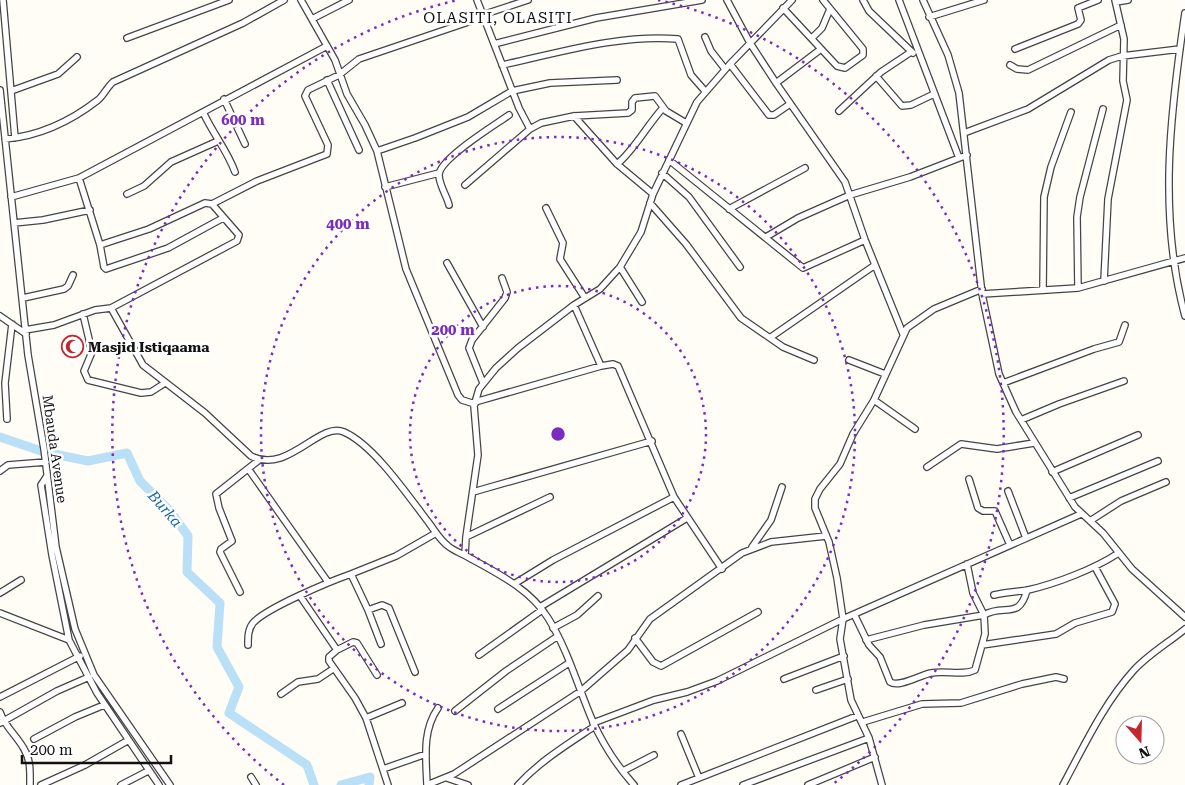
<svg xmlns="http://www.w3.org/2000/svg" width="1185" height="785" font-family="'Roboto Serif',serif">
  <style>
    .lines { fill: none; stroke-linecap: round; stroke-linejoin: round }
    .river { stroke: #b9e0f7; stroke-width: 9 }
    .minor-casing { stroke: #444; stroke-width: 8 }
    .minor { stroke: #fff; stroke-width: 5.5 }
    .ring { fill: none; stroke: #7b2cbf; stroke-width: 2.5; stroke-dasharray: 2.5 5 }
    .labels { text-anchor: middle; stroke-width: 5; stroke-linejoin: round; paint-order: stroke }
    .poi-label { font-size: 14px; font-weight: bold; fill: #111; stroke: #fff; text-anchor: start }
    .street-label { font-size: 14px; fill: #111; stroke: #fff }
    .neighbourhood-label { font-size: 15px; letter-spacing: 1px; fill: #111; stroke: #fff }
    .water-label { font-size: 15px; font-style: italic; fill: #1768a6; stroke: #fff }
    .centre { fill: #7b2cbf; stroke: #fff; stroke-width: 2.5 }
    .ring-label { font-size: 15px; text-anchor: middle; font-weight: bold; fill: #7b2cbf; stroke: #fff; stroke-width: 5; stroke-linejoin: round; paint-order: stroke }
  </style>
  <rect width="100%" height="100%" fill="#fffdf5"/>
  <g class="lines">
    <!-- river -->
    <path class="river" d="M0,437L44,452L88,461L127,453L140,481L170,511L188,536L187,572L220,603L217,647L239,687L229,713L307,765L314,785
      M341,785L370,777L369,785"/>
    <defs>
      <path id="minor" d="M3,0L15,138
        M301,0L335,60L347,94L365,125L377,151L406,269L458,395L462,400L475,404
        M477,0L519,108L530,129
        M727,0L750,43L776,83L845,182L865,240L903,334
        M863,0L869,11L913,53
        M899,0L959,158
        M923,0L948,55L959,93L982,294L999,374L1016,412L1075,507L1103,533L1132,569L1185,617
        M1116,2L1128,0
        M783,8L837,66L845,68L863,55V49L823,0
        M1185,13C1170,114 1158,216 1185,316
        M482,15L528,0
        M929,17L984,0
        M312,19L349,0
        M705,37L711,51L725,69
        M127,38L229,0
        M812,38L822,28L830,9
        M494,44L596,18L702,0
        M1015,49L1078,24L1081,20L1078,8L1098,0
        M730,64L769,115H774L790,104
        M502,65C558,53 620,34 678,39L691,75L705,91
        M1010,65L1017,69L1028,70L1121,25
        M876,76L902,106L911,105L934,94
        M327,80L359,150
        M776,83L821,49
        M0,90L28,355L44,449L56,547L75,629L94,675L170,785
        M11,91L58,74L77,57
        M224,99L245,144
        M839,111L881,72L911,52
        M203,112C213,134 227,150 235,172
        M574,116L617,164L653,194
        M964,133L1028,109L1109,60L1122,56L1180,49
        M5,139C39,136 71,121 98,100C104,95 107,87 113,82L243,23L284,0
        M377,151L415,138L468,117L512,91L550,83L617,80
        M669,160L803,268L865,240
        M617,164C633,152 648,124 663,108
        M662,173L689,197L740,267
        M79,178L100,245L104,267L106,269L168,248L223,218
        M465,185L530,129L541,123L574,116L628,113L632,110V102L635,98L655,96L666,111L686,123
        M385,187L439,173
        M127,194L144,186L171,162L218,141
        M11,197L79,178L327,46
        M650,203L686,244L741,318L783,347L814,360
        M212,204L257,181L327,154L328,145L305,96L308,90L339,75L359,59L483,17
        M449,205C447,196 439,185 439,175C439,159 495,125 509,115
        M546,208L563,243L560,259L585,298
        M729,209L805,168
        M14,223L43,220L90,210
        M766,237L798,218L850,195L910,177L967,155
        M100,245L149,229L205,203L212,204L239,235L237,241L111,308
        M447,263L483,327
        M620,267L642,302
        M1104,281L1108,199L1127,100L1123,81L1124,39L1115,0
        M1078,288L1077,217L1080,197L1103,109
        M1043,290L1044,197L1051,167L1071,112
        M982,294L1078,288L1185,258
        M23,298L64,289L68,286L73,275
        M574,305L601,366
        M83,314L92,352L84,371L88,380L141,393L151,392L165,383
        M0,316L26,334
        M25,330L54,325L95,310L111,308L143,365L205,413L251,456C288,475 319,421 344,432C374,445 409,497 429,523C435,531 440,540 448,546C454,551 461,553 468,557C497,573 530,589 548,618C568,650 578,687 593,722C603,744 618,767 634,785
        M771,337L875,265
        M849,360L885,374
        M483,383L469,348L472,340L505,298L507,292L502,278
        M1003,383L1094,349L1119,342L1125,325
        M874,400L915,429
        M475,402L601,366L613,364L618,366L674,497L722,569
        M7,419L5,383L12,324
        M1021,420L1059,404L1124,381
        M927,467L961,444L997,449L1034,443
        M249,470L328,582
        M0,471L8,465L46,462
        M1052,472L1138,435
        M47,476L41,485L52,555L69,640L97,693L159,785
        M969,479L978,508L983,511H995L1010,545
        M1008,491L1026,538
        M473,492L652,441
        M1069,498L1158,461
        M1090,521L1121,501L1166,482
        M466,537L550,497
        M752,547L771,520L782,487
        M465,555L466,537L478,455L474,406L479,389L496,368L518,348L574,305L600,289L620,267L641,232L653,194L697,102L730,64L792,0
        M351,574L396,556L436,533
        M514,584L553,560L674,497
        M240,592L220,552L221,549L232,541L219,508L216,494L259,460
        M0,593L21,580
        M994,595C1006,592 1016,592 1028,590C1055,584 1094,569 1117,554
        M300,596L337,650L329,657V661L355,698L366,718L388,785
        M540,607L687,518
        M368,610L381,644
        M0,613L69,640
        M854,614L869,645L880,657L890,682C899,688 920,675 931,673C945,670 963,676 975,670L985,634L984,615C1004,603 1019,621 1027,590
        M553,628L577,615L598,596
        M635,638L653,662L661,666L758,612
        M866,640L924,625L984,615L973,593L967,564
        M248,645C248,637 248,629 253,623C266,608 331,581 351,574L368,610L382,605L389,608L415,672
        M982,645L1056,634L1075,623L1112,612L1115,604L1095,567
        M337,650L353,642L357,643L377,675
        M479,655L542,610
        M784,679L844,656
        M816,690L848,679
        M281,694L298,682L318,679L333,669
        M0,697L80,656
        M438,708C422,731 426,758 427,785L454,774L581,691L628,650L650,619L742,553L771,542L826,536
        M498,709L569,663
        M455,711L506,671L558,636
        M0,712C5,727 17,736 24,749C31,760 30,773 30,785
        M366,718L402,703
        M863,722L922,704L961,703L1022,684L1056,677L1064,679
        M0,723L57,691L89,677
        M593,723L654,700L687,692L717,681L843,619L1081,514
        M681,734L699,778
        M869,738L851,700L840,639L843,619L837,578L829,542L815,508V499L820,489L840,464L853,434L874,400L907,328L934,309L982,289
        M34,739L75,717L104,705
        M383,769L426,754
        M623,771L654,755
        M251,777L256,785
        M447,778L468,785
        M41,785L85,765L127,741
        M121,785L148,771
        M518,785C540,761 568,744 595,726
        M681,785L857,716
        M743,785L869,738L882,785
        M808,785L875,757
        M1063,785C1084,746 1104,703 1134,670C1149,654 1168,643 1185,629"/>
    </defs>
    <!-- minor casing -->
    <use href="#minor" class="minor-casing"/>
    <!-- minor -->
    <use href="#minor" class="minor"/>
  </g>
  <!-- distance rings -->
  <g class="ring">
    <circle cx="558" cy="434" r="148"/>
    <circle cx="558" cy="434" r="297"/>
    <path d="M284 785A445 445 0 0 1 458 0M658 0A445 445 0 0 1 832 785"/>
  </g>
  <!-- icons -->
  <defs>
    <symbol id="mosque-ring" viewBox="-11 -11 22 22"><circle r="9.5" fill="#fff" stroke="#c4262e" stroke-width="1.5"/><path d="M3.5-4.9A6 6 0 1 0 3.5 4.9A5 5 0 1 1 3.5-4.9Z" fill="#c4262e"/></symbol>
  </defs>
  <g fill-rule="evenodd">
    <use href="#mosque-ring" x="60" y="334" width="25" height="25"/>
  </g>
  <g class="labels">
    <!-- poi labels -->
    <g class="poi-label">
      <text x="88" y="352">Masjid Istiqaama</text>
    </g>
    <!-- street labels -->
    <g class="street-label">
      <text transform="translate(55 449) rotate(82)" y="5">Mbauda Avenue</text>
    </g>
    <!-- neighbourhood labels -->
    <g class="neighbourhood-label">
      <text x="498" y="23">OLASITI, OLASITI</text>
    </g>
    <!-- water labels -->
    <g class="water-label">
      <text transform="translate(165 509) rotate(49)" y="5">Burka</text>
    </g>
  </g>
  <circle cx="558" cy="434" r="8" class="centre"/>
  <g class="ring-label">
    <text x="243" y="125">600 m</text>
    <text x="348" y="229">400 m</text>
    <text x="453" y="335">200 m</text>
  </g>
  <!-- north arrow -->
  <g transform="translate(1140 740) rotate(160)"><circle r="24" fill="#ffffff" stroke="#a0a0a0"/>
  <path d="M0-4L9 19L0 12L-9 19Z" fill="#c4262e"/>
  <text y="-8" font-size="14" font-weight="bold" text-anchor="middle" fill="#111111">N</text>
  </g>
  <!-- scale -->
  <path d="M22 755v8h149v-8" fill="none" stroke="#111111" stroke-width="2.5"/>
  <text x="30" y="755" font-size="15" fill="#111111" stroke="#ffffff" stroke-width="4" paint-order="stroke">200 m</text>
</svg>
